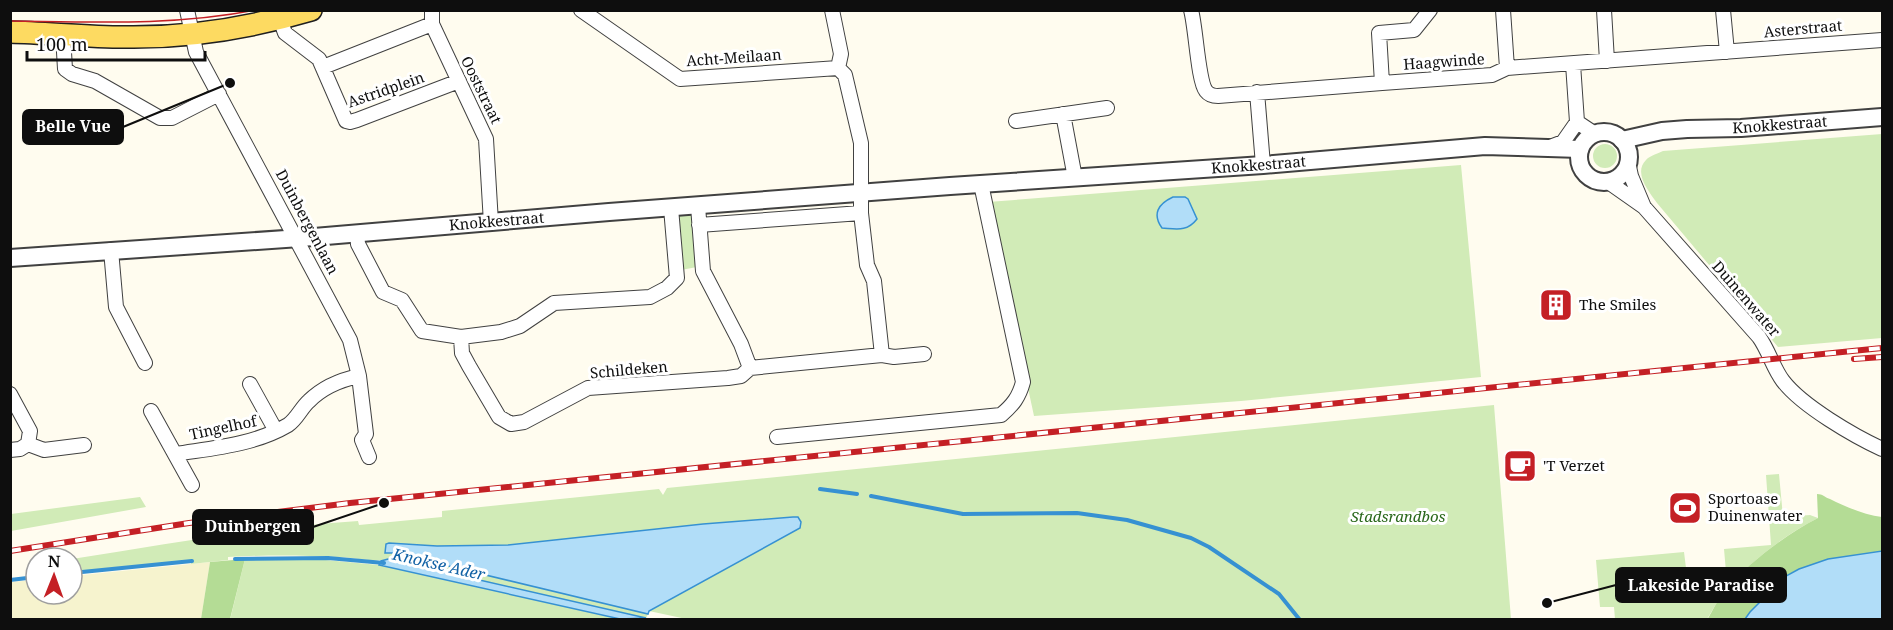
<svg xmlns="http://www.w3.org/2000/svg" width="1893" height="630" font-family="'Noto Serif',serif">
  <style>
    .farmland { fill: #f6f3ce }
    .green { fill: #d1ebb7 }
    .forest { fill: #b4dc95 }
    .water { fill: #b1ddf8; stroke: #3691d2; stroke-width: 1.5 }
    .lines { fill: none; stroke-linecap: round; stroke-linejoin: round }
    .stream { stroke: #3691d2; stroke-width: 4 }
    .minor-casing { stroke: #414141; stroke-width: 16 }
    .tertiary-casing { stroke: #414141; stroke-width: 20 }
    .primary-casing { stroke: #1f1f1f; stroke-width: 24 }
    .minor { stroke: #fff; stroke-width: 14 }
    .tertiary { stroke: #fff; stroke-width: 16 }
    .primary { stroke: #fdda61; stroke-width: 21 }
    .tram { stroke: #c42025; stroke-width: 1.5 }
    .rail-casing { stroke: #c42025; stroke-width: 6 }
    .rail { stroke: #fff; stroke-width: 4; stroke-dasharray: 11; stroke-linecap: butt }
    .labels { text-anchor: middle; stroke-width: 6; stroke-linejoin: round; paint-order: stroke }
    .street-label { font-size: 15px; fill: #0e0e0e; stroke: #fff }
    .poi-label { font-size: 15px; fill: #0e0e0e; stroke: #fff; text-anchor: start }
    .park-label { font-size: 15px; font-style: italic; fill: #2a681b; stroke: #fff }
    .water-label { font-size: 16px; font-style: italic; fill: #1262a5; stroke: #fff }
    .leader { fill: none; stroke: #0e0e0e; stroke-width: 2 }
    .callout-dot { fill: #0e0e0e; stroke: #fff; stroke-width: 2 }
    .callout { fill: #0e0e0e; stroke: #0e0e0e; stroke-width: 2 }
    .callout-label { font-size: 16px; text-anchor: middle; font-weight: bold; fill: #fff }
  </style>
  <rect width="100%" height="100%" fill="#fffcef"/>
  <!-- farmland -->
  <path class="farmland" d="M210,562L201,619H11L10,582L36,580V594H72V576Z"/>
  <!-- green -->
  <path class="green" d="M1882,134V338L1778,347L1657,203C1649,192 1633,173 1646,160C1649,156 1659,153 1663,151Z
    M1593 156a12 12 0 1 1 24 0a12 12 0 1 1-24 0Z
    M1461,165L1481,377L1241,401L1034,416L988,202Z
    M691,213L697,267L681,270L677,214Z
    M1494,405L1511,619L691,620L649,611L800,528L793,517L703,524L508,545L437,546L389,543L385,553H394L648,614L646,618L388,559C373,563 353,557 337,557C301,555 264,555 228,557V560L191,564V561L72,572V559C167,544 262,527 358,521L359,525L442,517V511L659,489L663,495L667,488Z
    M1779,474L1783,517L1810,515L1818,518C1786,534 1748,563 1725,591C1718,599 1713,610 1707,619H1615L1614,607H1600L1596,560L1684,552L1687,576L1726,572L1724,549L1771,545L1766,475Z
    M140,497L146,507L11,531V514Z
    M245,559H315L379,565L620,619L230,620Z"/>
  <!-- forest -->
  <path class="forest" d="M1817,494C1823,494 1824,497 1830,499C1846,507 1865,515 1882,517V551L1786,576L1750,612L1745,619L1707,620C1713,610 1718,599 1725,591C1748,563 1785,535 1818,518Z
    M245,559L230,619H201L210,562Z"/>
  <!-- water -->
  <path class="water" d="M1173,197H1185L1188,199L1197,219C1187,232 1177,229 1162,228C1152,214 1158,204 1173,197Z
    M793,517H798L801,522L800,528L649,611L648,614L394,553H385L386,544L389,543L437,546L508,545L703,524Z
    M1882,551V619H1745L1750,612L1786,576L1799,569L1828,559Z
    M388,559L646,618L620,619L379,565L381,561Z"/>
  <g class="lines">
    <!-- stream -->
    <path class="stream" d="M820,489L857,494
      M871,496L963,514L1077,513L1127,520L1191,538L1209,547L1279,594L1300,620
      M235,559L328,558L384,563
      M72,573L192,561
      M10,580L36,577"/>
    <defs>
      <path id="minor" d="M187,10L196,52L350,340L359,376L366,434L362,440L369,457
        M432,10V24L486,139L491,223
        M581,10L680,79L838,68
        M832,10L841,54L838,68L845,75L861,143V213L867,265L874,281L882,355
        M1191,10C1196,28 1198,81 1206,91C1209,95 1213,96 1218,96L1382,83L1379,33L1414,30L1430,10
        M1604,10L1607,61
        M1723,10L1727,52
        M280,19L285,33L319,59L346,121L350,122L357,120L459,81
        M63,35L65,69L72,74L95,81L160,118H172L219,94
        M323,67L432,24
        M1507,68L1882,40
        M1382,83L1492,75L1507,68L1503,10
        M1257,92L1263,165
        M1063,114L1075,178
        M1016,121L1107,108
        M1577,122L1595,134
        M1550,147L1563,142L1577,122L1573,64
        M1628,162L1631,176L1644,207
        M1607,181L1644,207L1759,337C1769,351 1773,368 1783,381C1802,406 1854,436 1882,449
        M698,206L703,271L741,344L750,368L882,355L894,357L924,354
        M699,225L861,213
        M357,233L358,244L383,292L402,300L422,331L461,337L462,353L469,366L499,417L511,424L524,422L588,388L728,378L741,376L750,368
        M111,250L116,307L145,363
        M461,337L501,332L520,326L554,303L650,297L667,288L677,278L671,208
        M250,384L276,431
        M10,394L30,431L28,444L20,449L10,450
        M151,411L192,485
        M777,437L1001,415C1013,405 1019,397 1023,382L981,184
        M28,444L44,450L84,445
        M176,454C213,448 254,445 288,425C297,419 301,408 309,401C323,387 340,380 359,376"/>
      <g id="tertiary">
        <circle cx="1604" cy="157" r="25"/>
        <path id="s1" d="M1622,140L1662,131L1687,129L1741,128L1882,117"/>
        <path id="s2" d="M10,258L314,237L609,212L950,186L1263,165L1485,146L1580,149"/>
      </g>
      <path id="primary" d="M10,32C49,33 87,37 125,37C188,38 250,28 311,10"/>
    </defs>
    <!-- minor casing -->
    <use href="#minor" class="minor-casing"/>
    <!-- tertiary casing -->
    <use href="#tertiary" class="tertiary-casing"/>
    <!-- primary casing -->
    <use href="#primary" class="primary-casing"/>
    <!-- minor -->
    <use href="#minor" class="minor"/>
    <!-- tertiary -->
    <use href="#tertiary" class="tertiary"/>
    <!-- primary -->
    <use href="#primary" class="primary"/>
    <!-- tram -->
    <path class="tram" d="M10,21C93,22 174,26 256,10"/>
    <defs>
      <path id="rail" d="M1854,359L1882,357
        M10,551L189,523L350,503L1882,348"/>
    </defs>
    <!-- rail casing -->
    <use href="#rail" class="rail-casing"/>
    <!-- rail -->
    <use href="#rail" class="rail"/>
  </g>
  <!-- icons -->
  <defs>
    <symbol id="building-square" viewBox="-11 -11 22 22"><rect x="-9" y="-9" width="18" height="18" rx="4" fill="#c42025" stroke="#fff"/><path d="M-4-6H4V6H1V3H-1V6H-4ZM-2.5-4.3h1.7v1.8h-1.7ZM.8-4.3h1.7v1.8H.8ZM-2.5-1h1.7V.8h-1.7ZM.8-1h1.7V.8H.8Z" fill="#fff"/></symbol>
    <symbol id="cafe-square" viewBox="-11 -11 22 22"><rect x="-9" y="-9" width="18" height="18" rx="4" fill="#c42025" stroke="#fff"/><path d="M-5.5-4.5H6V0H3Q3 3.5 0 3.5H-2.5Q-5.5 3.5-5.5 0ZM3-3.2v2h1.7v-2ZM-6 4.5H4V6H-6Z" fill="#fff"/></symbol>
    <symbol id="stadium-square" viewBox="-11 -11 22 22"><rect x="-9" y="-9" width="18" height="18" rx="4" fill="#c42025" stroke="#fff"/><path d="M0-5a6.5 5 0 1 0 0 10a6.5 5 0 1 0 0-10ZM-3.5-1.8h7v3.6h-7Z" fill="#fff"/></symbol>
  </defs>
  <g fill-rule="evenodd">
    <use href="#building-square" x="1537" y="286" width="38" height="38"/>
    <use href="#cafe-square" x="1501" y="447" width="38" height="38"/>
    <use href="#stadium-square" x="1666" y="489" width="38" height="38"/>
  </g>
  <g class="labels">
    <!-- street labels -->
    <g class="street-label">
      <text transform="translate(1803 29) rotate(-5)" y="5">Asterstraat</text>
      <text transform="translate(734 58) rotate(-4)" y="5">Acht-Meilaan</text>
      <text transform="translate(1444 62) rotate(-4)" y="5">Haagwinde</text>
      <text transform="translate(386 90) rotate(-19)" y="5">Astridplein</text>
      <text transform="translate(481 90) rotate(64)" y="5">Ooststraat</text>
      <text dy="5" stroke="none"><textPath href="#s1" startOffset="159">Knokkestraat</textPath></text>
      <text dy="5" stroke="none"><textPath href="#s2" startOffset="1252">Knokkestraat</textPath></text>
      <text transform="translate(307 222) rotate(62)" y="5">Duinbergenlaan</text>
      <text dy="5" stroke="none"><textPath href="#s2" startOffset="488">Knokkestraat</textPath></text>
      <text transform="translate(1746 299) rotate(49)" y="5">Duinenwater</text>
      <text transform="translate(629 370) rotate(-5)" y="5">Schildeken</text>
      <text transform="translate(223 428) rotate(-12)" y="5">Tingelhof</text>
    </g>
    <!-- poi labels -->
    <g class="poi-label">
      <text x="1579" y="310">The Smiles</text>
      <text x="1543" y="471">'T Verzet</text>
      <text x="1708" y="504">Sportoase<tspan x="1708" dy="17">Duinenwater</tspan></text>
    </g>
    <!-- park labels -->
    <g class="park-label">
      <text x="1398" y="522">Stadsrandbos</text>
    </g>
    <!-- water labels -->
    <g class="water-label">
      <text transform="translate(439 564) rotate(13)" y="6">Knokse Ader</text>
    </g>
  </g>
  <!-- callouts -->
  <path class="leader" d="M230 83L123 127M384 503L313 527M1547 603L1616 585"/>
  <g class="callout-dot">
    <circle cx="230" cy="83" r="6"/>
    <circle cx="384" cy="503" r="6"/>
    <circle cx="1547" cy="603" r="6"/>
  </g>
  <g class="callout">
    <rect x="23" y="110" width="100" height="34" rx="6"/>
    <rect x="193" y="510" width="120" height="34" rx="6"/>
    <rect x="1616" y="568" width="170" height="34" rx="6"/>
  </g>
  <g class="callout-label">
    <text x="73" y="132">Belle Vue</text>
    <text x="253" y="532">Duinbergen</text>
    <text x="1701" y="591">Lakeside Paradise</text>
  </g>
  <!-- border -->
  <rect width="1893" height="630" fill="none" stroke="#0e0e0e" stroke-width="24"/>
  <!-- north arrow -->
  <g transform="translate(54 576) rotate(1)"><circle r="28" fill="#ffffff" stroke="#9f9f9f" stroke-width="1.5"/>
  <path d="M0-4.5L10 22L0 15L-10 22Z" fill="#c42025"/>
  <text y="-9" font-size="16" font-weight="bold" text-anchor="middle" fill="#0e0e0e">N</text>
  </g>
  <!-- scale -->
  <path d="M27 51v9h178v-9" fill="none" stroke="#0e0e0e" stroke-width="3"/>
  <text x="36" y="51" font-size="18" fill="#0e0e0e" stroke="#ffffff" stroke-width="4.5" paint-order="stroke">100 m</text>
</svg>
